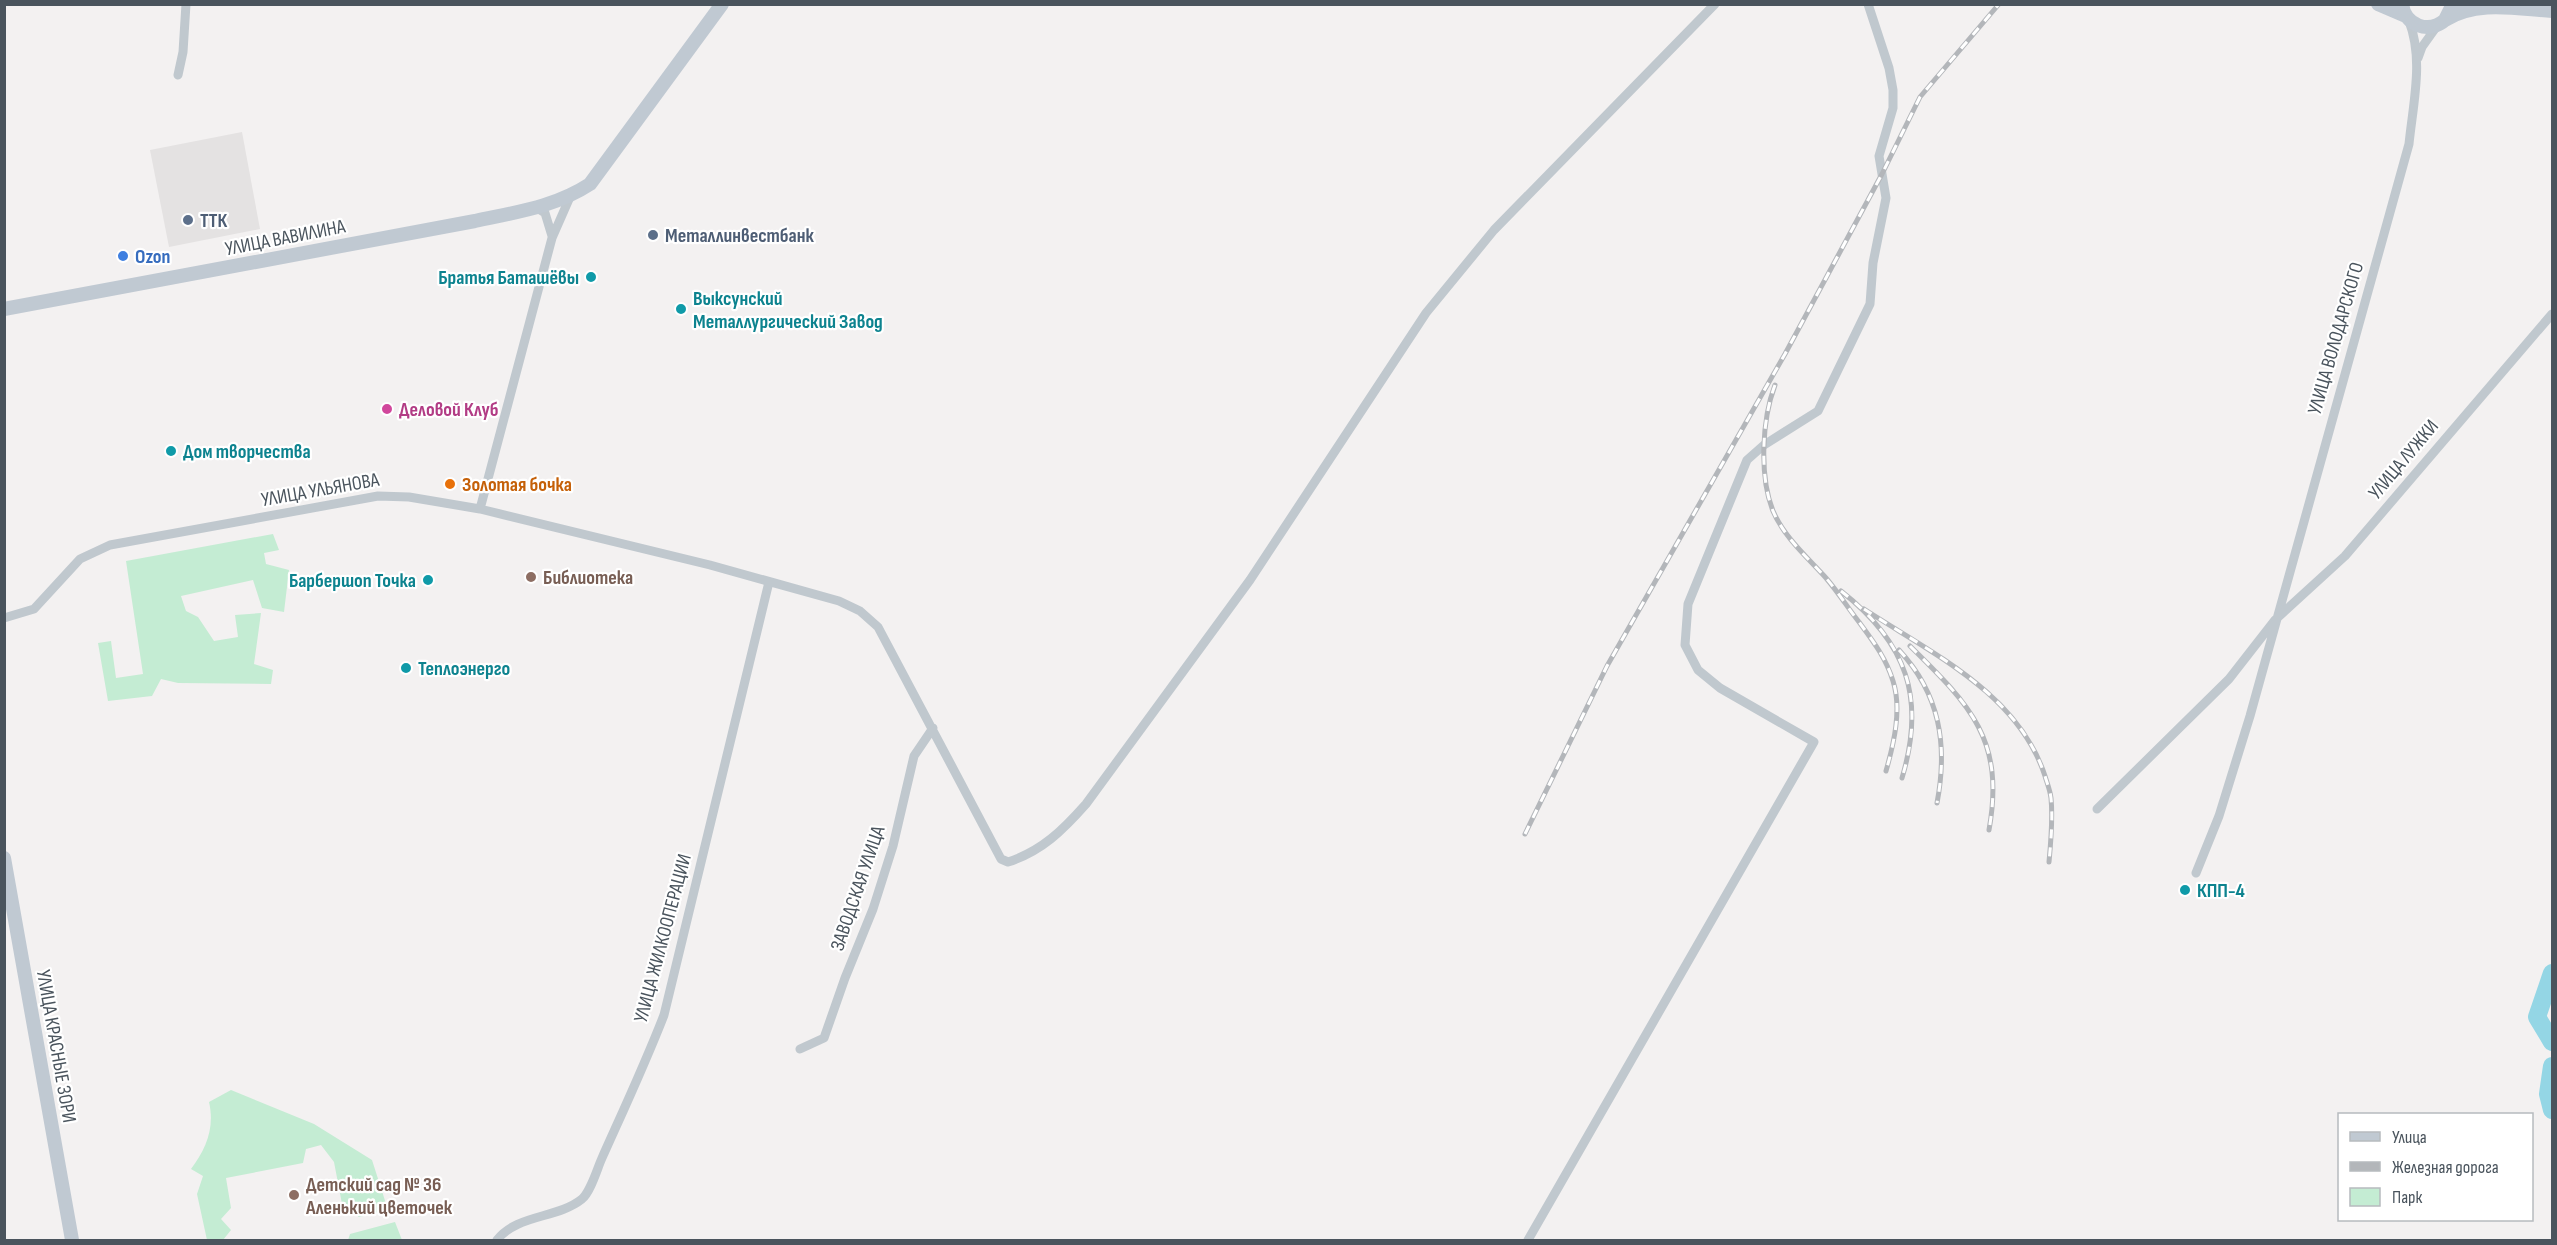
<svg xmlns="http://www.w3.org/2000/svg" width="2557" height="1245" font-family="'Sofia Sans Condensed',sans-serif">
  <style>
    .education { fill: #e4e2e2 }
    .green { fill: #c4ecd3 }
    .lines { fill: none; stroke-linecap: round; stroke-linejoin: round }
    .river { stroke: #94d6e5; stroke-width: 18 }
    .street { stroke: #c0c8ce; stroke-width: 9 }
    .secondary { stroke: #c0c9d2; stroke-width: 14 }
    .rail-casing { stroke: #b3b6ba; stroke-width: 5 }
    .rail { stroke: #fff; stroke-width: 3; stroke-dasharray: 9; stroke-linecap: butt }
    .service-dot { fill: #5c6f8a; stroke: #fff; stroke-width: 2 }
    .shop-dot { fill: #3f7fe0; stroke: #fff; stroke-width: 2 }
    .culture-dot { fill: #0f9aa8; stroke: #fff; stroke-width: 2 }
    .hotel-dot { fill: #d1479c; stroke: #fff; stroke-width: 2 }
    .food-dot { fill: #e8710a; stroke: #fff; stroke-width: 2 }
    .education-dot { fill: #8d6e63; stroke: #fff; stroke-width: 2 }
    .labels { text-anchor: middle; stroke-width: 4.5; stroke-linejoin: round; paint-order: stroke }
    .service-label { font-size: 20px; font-weight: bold; fill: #4e5e75; stroke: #fff; text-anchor: start }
    .street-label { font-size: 20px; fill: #4a545d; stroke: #fff }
    .shop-label { font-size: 20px; font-weight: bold; fill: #366cbe; stroke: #fff; text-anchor: start }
    .culture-label { font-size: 20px; font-weight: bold; fill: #0d838f; stroke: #fff; text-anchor: start }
    .hotel-label { font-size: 20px; font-weight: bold; fill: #b23c85; stroke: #fff; text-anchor: start }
    .food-label { font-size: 20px; font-weight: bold; fill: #c56008; stroke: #fff; text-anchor: start }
    .education-label { font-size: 20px; font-weight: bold; fill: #785e54; stroke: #fff; text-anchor: start }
  </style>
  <rect width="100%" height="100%" fill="#f3f1f1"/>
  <!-- education -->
  <path class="education" d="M242,132L260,229L169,247L150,150Z"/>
  <!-- green -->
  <path class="green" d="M273,534L279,550L264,553L266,564L289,570L284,612L262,608L253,580L181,596L186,611L198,617L214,641L238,637L235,615L261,613L254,664L273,670L271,684L178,683L161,679L152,696L108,701L98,643L111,641L116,678L143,674L126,561Z
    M231,1090L314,1124L372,1160L388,1210L359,1217L342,1204L334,1162L321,1145L306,1149L303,1163L226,1178L231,1208L221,1219L231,1230L223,1240H207L197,1194L203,1176L191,1169C206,1149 215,1128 209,1102Z
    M395,1222L402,1240H348L350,1234Z"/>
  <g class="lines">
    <!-- river -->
    <path class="river" d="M2552,973L2537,1017L2552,1042
      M2552,1066L2548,1094L2552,1110"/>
    <!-- street -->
    <path class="street" d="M2418,58L2422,47L2437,26
      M178,75L183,52L186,4
      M537,208L545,213L552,236
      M480,509L552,238L570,197
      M4,618L34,609L80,559L110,545L378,496L409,497L480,509L710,565L839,601L860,611L878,627L1001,859L1008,862C1042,851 1063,830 1086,804L1250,580L1426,313L1494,230L1715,4
      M2097,809L2229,679L2275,620L2345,556L2552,314
      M2196,873L2219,816L2250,716L2409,144C2413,104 2424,59 2409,21
      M800,1049L824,1038L845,978L873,909L893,846L914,756L933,728
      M497,1240C517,1214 557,1219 582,1199C591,1191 597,1169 602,1158C623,1111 645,1064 664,1015L769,582
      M1528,1240L1814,742L1720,688L1698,670L1685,645L1688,604L1747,460L1764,445L1818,411L1870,304L1873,263L1886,198L1879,156L1893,108V90L1889,68L1868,4"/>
    <!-- secondary -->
    <path class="secondary" d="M2378,4L2406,16
      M2402,4C2405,26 2429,34 2445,20L2453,4
      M2445,20C2477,0 2517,9 2552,11
      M4,309L475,221C516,212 555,207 590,184L722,4
      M4,858L72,1240"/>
    <defs>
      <path id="rail" d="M1775,385C1762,419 1759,476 1773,511C1784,537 1807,557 1826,578C1838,592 1848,608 1859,622C1873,641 1886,658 1893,681C1902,709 1894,743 1886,771
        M1841,591C1907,643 1926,698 1902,778
        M1864,609C1931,653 2018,693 2045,776C2047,783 2050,790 2051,798C2053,819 2051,841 2049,862
        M1910,646C1971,706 2005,740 1989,830
        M1899,650C1940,694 1948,745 1937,803
        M1525,834L1607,666L1785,354L1882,174L1920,97L1999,4"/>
    </defs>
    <!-- rail casing -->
    <use href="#rail" class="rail-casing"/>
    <!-- rail -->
    <use href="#rail" class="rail"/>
  </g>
  <!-- markers -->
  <g class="service-dot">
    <circle cx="188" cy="220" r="6"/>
    <circle cx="653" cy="235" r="6"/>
  </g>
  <circle class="shop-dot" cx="123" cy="256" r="6"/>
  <g class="culture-dot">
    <circle cx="591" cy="277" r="6"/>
    <circle cx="681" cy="309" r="6"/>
    <circle cx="171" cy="451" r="6"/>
    <circle cx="428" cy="580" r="6"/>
    <circle cx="406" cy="668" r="6"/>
    <circle cx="2185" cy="890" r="6"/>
  </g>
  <circle class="hotel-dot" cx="387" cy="409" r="6"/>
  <circle class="food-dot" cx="450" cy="484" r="6"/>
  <g class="education-dot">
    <circle cx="531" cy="577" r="6"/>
    <circle cx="294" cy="1195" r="6"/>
  </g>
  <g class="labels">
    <!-- service labels -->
    <g class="service-label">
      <text x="200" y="227">ТТК</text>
      <text x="665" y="242">Металлинвестбанк</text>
    </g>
    <!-- street labels -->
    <g class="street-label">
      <text transform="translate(285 237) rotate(-11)" y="7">УЛИЦА ВАВИЛИНА</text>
      <text transform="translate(2335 338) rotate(-74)" y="7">УЛИЦА ВОЛОДАРСКОГО</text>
      <text transform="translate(2403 459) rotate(-50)" y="7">УЛИЦА ЛУЖКИ</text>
      <text transform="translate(320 489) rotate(-10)" y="7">УЛИЦА УЛЬЯНОВА</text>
      <text transform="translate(857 888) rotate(-71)" y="7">ЗАВОДСКАЯ УЛИЦА</text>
      <text transform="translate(662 938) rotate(-75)" y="7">УЛИЦА ЖИЛКООПЕРАЦИИ</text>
      <text transform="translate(57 1046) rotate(80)" y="7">УЛИЦА КРАСНЫЕ ЗОРИ</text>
    </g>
    <!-- shop labels -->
    <g class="shop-label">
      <text x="135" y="263">Ozon</text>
    </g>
    <!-- culture labels -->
    <g class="culture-label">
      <text x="579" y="284" text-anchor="end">Братья Баташёвы</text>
      <text x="693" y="305">Выксунский<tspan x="693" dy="23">Металлургический Завод</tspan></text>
      <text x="183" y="458">Дом творчества</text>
      <text x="416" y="587" text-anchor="end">Барбершоп Точка</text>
      <text x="418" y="675">Теплоэнерго</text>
      <text x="2197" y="897">КПП-4</text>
    </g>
    <!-- hotel labels -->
    <g class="hotel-label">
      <text x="399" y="416">Деловой Клуб</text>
    </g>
    <!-- food labels -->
    <g class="food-label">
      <text x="462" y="491">Золотая бочка</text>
    </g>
    <!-- education labels -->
    <g class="education-label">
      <text x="543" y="584">Библиотека</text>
      <text x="306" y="1191">Детский сад № 36<tspan x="306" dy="23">Аленький цветочек</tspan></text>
    </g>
  </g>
  <!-- border -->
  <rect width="2557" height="1245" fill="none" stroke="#4a545d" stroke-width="12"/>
  <!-- legend -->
  <rect x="2338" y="1113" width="195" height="108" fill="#ffffff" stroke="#b7bbbe" stroke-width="1.5"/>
  <rect x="2350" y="1132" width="30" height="9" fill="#c0c9d2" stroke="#b7bbbe" stroke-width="1.5"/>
  <text x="2392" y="1143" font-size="18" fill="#4a545d">Улица</text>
  <rect x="2350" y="1162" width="30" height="9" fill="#b3b6ba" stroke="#b7bbbe" stroke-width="1.5"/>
  <text x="2392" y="1173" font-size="18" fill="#4a545d">Железная дорога</text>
  <rect x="2350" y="1188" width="30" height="18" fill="#c4ecd3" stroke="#b7bbbe" stroke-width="1.5"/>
  <text x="2392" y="1203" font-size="18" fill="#4a545d">Парк</text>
</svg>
